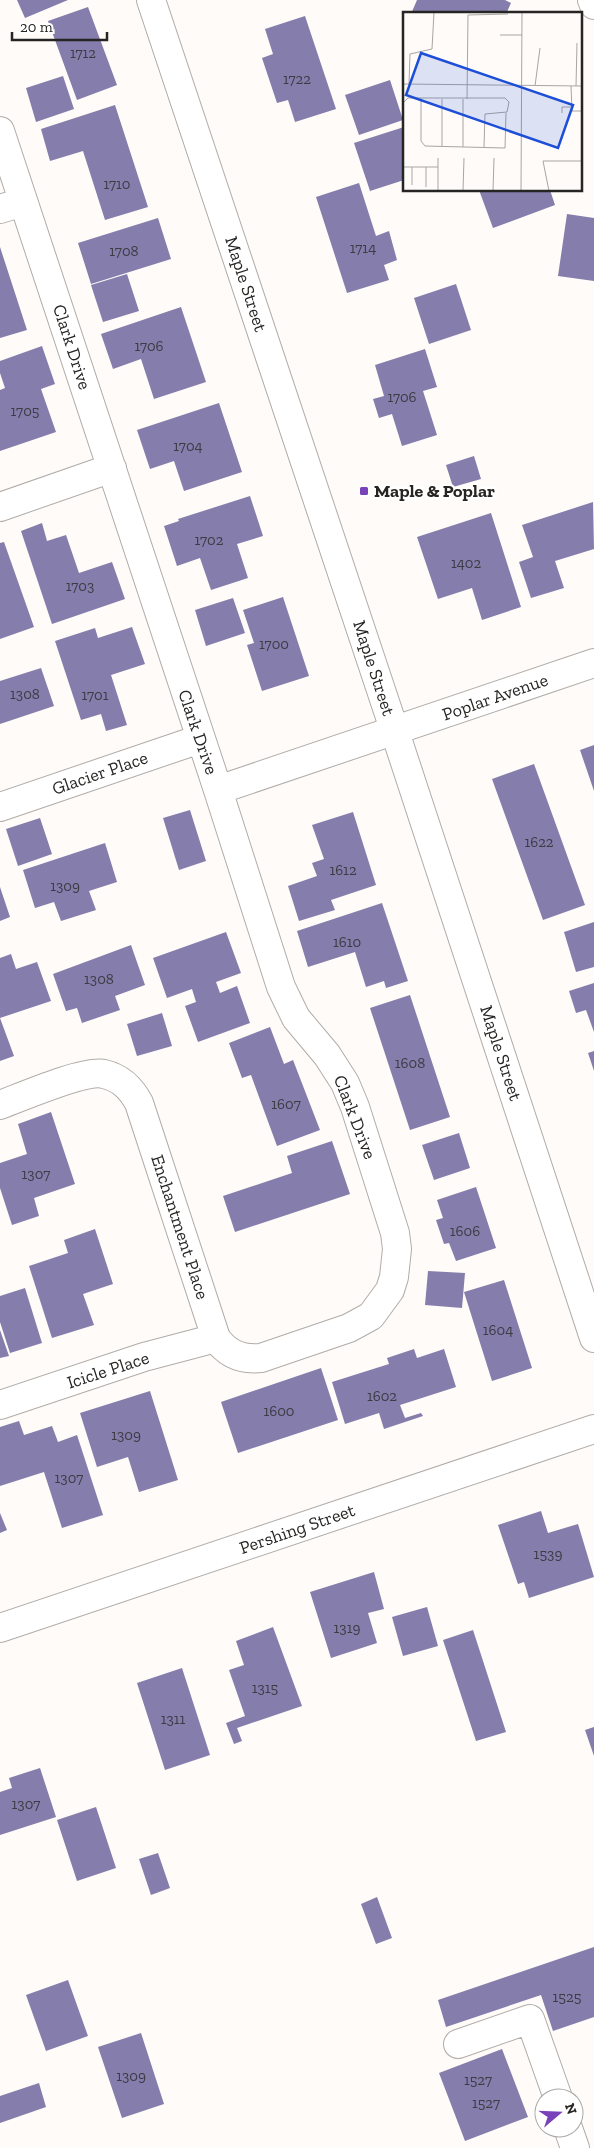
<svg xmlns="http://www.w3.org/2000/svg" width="594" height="2148" font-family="'Zilla Slab',serif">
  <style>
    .building { fill: #857dab }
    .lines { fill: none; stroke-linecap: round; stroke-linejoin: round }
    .minor-casing { stroke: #b1aca8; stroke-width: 30 }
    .minor { stroke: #fff; stroke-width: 28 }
    .poi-dot { fill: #7a42b9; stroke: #fff; stroke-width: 2 }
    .labels { text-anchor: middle; stroke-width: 4.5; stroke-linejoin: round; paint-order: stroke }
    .number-label { font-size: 15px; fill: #3e3b45 }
    .street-label { font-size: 18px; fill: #272523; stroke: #fff }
    .poi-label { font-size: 18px; font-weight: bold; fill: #272523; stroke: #fff; text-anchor: start }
    .inset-road { fill: none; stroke: #a8a5a3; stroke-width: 1 }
    .view { fill: #1d4ed8; fill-opacity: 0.15; stroke: #1d4ed8; stroke-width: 2.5 }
    .inset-edge { fill: none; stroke: #272523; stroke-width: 2.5 }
  </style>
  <rect width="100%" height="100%" fill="#fefbf8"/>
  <!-- building -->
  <path class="building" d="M17,0H68L25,18Z
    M417,0H505L511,3L506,14H411Z
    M88,7L117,85L77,100L48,21Z
    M305,16L336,109L295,122L288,100L277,103L262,58L273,54L265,29Z
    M63,76L74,109L36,122L26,88Z
    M390,80L403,120L359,135L345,95Z
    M115,105L148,207L105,220L83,151L50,161L41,129Z
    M404,127V180L370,191L354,143Z
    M359,183L376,236L389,231L397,260L384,265L389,280L347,293L316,197Z
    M479,190H550L555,205L493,228Z
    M567,214L594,218V281L558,276Z
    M158,218L171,259L91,284L78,243Z
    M0,247L27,330L0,338Z
    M127,274L139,311L103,322L91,285Z
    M456,284L471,330L429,344L414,298Z
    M181,307L206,382L154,399L141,359L113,369L101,334Z
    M42,346L55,384L41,389L56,432L0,451V390L5,388L0,373V361Z
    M425,349L437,387L423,391L437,435L402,446L392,414L379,418L373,399L384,396L375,365Z
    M219,403L242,472L184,491L174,461L150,469L137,430Z
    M474,456L481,479L453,487L446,465Z
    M250,496L263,536L237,544L248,578L211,590L200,558L177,566L164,526L179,521L178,519Z
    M593,502L594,549L555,561L564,588L531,598L519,562L533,557L522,525Z
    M491,513L521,607L482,620L472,588L438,599L417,537Z
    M42,523L47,541L66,535L79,573L112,562L125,599L52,624L21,531Z
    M4,542L34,627L0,639V543Z
    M283,597L309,676L262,691L247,645L254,643L243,610Z
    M233,598L245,633L206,646L195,610Z
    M132,627L145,664L111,675L127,725L106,731L101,714L81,720L55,641L95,628L98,638Z
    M41,668L54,706L0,724V681Z
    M594,745V791L580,750Z
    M534,764L585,905L543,920L492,779Z
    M190,810L206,861L179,870L163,818Z
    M353,812L376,885L331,900L335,910L299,921L288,886L317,876L312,863L324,859L312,825Z
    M40,818L52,854L18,866L6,829Z
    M105,843L117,882L89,891L96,910L61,921L54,902L35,908L23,870Z
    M0,887L10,917L0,921Z
    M382,903L408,981L386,988L384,981L366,987L355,952L308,967L297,931Z
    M594,922V967L576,972L564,932Z
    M226,932L241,973L216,982L220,993L237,986L250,1023L198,1042L185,1006L196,1002L192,989L167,998L153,958Z
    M131,945L145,985L115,996L120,1010L82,1023L77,1008L66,1011L53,974Z
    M11,954L16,969L37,962L51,1001L0,1018L14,1056L0,1061V958Z
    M594,983V1032L586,1010L576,1013L569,991Z
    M410,995L450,1117L410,1130L370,1008Z
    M162,1013L172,1046L137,1056L127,1024Z
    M270,1027L284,1064L293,1060L320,1130L277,1146L251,1075L242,1078L229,1043Z
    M594,1051V1071L588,1053Z
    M51,1112L75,1184L34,1198L39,1216L12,1225L0,1188V1163L27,1154L18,1124Z
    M459,1133L470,1168L434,1180L422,1145Z
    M332,1141L350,1194L235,1232L223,1196L292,1173L287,1156Z
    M476,1187L496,1248L456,1261L449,1243L444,1244L436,1220L443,1218L437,1200Z
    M95,1229L113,1284L83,1294L94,1325L52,1338L29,1266L68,1253L64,1240Z
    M428,1271L465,1273L462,1308L425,1305Z
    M504,1280L532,1368L492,1381L464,1292Z
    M25,1288L42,1343L10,1353L0,1322V1296Z
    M0,1330L9,1356L0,1358Z
    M414,1349L417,1358L444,1349L456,1387L400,1405L405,1418L421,1413L423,1416L384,1429L379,1413L345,1424L332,1382L389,1364L387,1358Z
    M321,1368L338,1420L238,1453L221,1402Z
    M150,1391L178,1480L139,1492L128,1457L97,1467L80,1413Z
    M19,1421L24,1435L52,1426L58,1442L77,1435L103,1515L62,1528L44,1472L0,1486V1427Z
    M541,1511L548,1533L578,1524L594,1577L529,1598L524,1582L518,1584L498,1525Z
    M0,1513L7,1530L0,1533Z
    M374,1572L384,1609L368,1613L377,1643L331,1658L310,1592Z
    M427,1607L438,1646L403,1656L392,1617Z
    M273,1627L302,1706L237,1728L242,1741L234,1744L226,1723L245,1716L229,1670L244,1665L236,1641Z
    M473,1630L506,1732L476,1741L443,1640Z
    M182,1668L210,1755L165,1770L137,1683Z
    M594,1727V1756L585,1730Z
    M40,1768L56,1817L0,1835V1792L12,1788L9,1778Z
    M96,1807L116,1868L77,1881L57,1820Z
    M158,1853L170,1888L151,1895L139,1859Z
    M377,1897L392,1938L376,1944L361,1904Z
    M594,1947V2017L553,2031L541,1995L446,2027L438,2000Z
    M68,1980L88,2036L46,2051L26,1995Z
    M141,2033L164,2104L122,2118L98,2047Z
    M502,2049L528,2117L465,2141L439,2073Z
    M39,2083L46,2107L0,2123V2096Z"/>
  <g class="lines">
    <defs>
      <path id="minor" d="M151,0L395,732L594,1338
        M592,0L594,5
        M0,131L218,790L281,987L296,1018L327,1055L345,1083L355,1107L395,1233L397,1249L394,1277L390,1290L371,1316L349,1328L261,1358C242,1360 227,1354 216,1338L139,1103C131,1088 121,1078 104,1074C86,1069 21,1097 0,1105
        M0,209L23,202
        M0,507L112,468
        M218,790L594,663
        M0,807L200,739
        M0,1405L144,1357L216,1338
        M0,1628L594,1429
        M458,2044L530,2019L558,2098
        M568,2128L575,2148"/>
    </defs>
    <!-- minor casing -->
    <use href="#minor" class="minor-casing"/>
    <!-- minor -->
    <use href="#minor" class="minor"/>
  </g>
  <!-- markers -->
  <rect class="poi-dot" x="359" y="486" width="10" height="10" rx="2.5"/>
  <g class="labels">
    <!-- number labels -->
    <g class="number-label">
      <text x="83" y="58">1712</text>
      <text x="297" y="84">1722</text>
      <text x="117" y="189">1710</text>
      <text x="363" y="253">1714</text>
      <text x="124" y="256">1708</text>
      <text x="149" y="351">1706</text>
      <text x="402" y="402">1706</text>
      <text x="25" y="416">1705</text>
      <text x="188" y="451">1704</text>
      <text x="209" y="545">1702</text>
      <text x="466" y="568">1402</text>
      <text x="80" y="591">1703</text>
      <text x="274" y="649">1700</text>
      <text x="25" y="699">1308</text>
      <text x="95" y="700">1701</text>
      <text x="539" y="847">1622</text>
      <text x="343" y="875">1612</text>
      <text x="65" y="891">1309</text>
      <text x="347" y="947">1610</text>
      <text x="99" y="984">1308</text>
      <text x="410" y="1068">1608</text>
      <text x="286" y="1109">1607</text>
      <text x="36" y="1179">1307</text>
      <text x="465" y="1236">1606</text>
      <text x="498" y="1335">1604</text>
      <text x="382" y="1401">1602</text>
      <text x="279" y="1416">1600</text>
      <text x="126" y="1440">1309</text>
      <text x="69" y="1483">1307</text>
      <text x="548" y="1559">1539</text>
      <text x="347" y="1633">1319</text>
      <text x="265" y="1693">1315</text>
      <text x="173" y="1724">1311</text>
      <text x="26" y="1809">1307</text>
      <text x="567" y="2002">1525</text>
      <text x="131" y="2081">1309</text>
      <text x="478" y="2085">1527</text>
      <text x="486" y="2108">1527</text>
    </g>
    <!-- street labels -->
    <g class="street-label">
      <text transform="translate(246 284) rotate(72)" y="6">Maple Street</text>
      <text transform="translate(72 347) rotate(72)" y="6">Clark Drive</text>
      <text transform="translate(374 668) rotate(72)" y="6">Maple Street</text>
      <text transform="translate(495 697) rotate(-19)" y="6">Poplar Avenue</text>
      <text transform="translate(198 732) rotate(71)" y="6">Clark Drive</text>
      <text transform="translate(100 773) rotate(-19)" y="6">Glacier Place</text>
      <text transform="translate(501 1053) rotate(72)" y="6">Maple Street</text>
      <text transform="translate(355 1117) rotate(69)" y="6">Clark Drive</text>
      <text transform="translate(180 1227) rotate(72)" y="6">Enchantment Place</text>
      <text transform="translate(108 1370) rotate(-18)" y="6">Icicle Place</text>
      <text transform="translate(297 1529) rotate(-19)" y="6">Pershing Street</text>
    </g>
    <!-- poi labels -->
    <g class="poi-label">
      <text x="374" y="497">Maple &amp; Poplar</text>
    </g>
  </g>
  <!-- overview -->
  <g transform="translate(403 12)">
    <rect width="179" height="179" fill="#fefbf8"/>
    <path class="inset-road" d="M97,23H119M7,42L29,37L31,0M0,72L179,74M6,72L7,42M132,74L137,36M168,74L169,99H178M173,74L174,31M18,86V129L22,134L102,136L103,101M39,87V134M64,87L65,3L105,2M0,91L5,86H102L106,90L104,100L82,102L81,135M159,101V95H169M60,135V87M0,155H35M9,173V155M23,175V155M35,179V146M60,179L61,146M90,179L91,146M118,179L119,0M146,179L140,149H179"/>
    <path class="view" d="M18,41L170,93L155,136L3,83Z"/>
    <rect width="179" height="179" class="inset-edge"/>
  </g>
  <!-- north arrow -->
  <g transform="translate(559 2113) rotate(71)"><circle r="24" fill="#ffffff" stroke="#a9a8a7"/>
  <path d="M0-4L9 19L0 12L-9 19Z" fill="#7a42b9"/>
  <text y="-8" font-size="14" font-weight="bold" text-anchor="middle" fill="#272523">N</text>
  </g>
  <!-- scale -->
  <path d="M12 32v8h95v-8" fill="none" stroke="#272523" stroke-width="2.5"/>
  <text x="20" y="32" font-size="15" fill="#272523" stroke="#ffffff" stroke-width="4" paint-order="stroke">20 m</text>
</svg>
